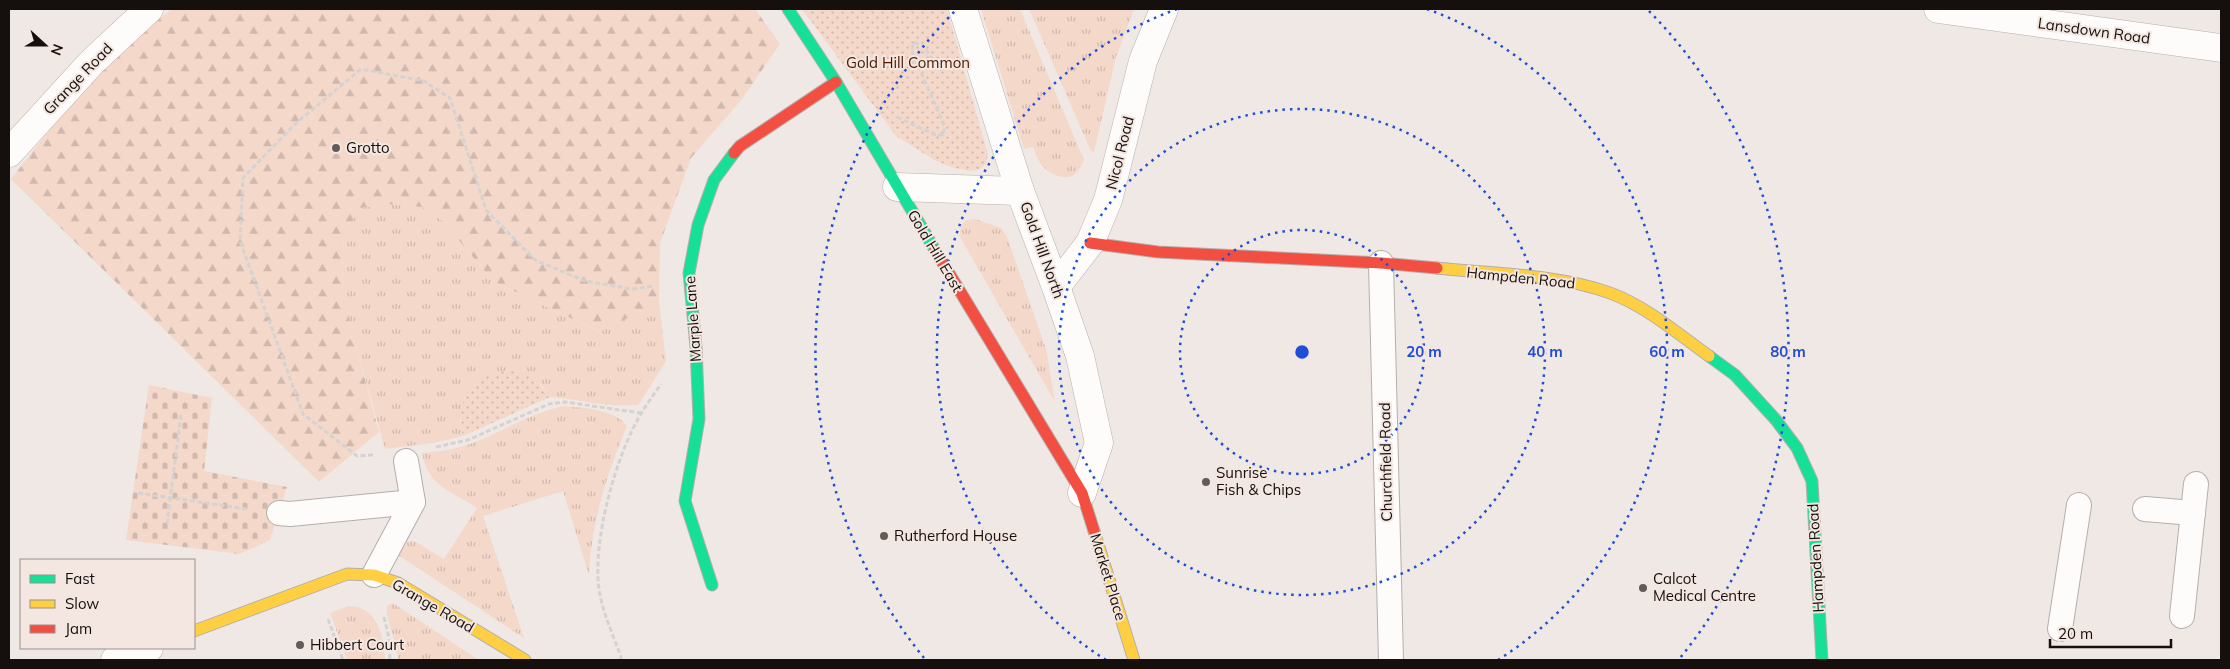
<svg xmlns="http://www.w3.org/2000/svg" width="2230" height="669" font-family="Mulish,sans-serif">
	<defs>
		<pattern id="grass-tufts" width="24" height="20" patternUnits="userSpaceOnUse" patternTransform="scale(1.25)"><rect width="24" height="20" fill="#f4d8ca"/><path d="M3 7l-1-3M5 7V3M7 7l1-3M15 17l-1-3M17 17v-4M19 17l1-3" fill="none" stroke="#d0b8ac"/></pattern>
		<pattern id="forest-firs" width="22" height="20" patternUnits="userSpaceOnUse" patternTransform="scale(1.25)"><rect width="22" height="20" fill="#f4d8ca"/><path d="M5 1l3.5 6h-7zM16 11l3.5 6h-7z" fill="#d0b8ac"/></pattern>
		<pattern id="cemetery-stones" width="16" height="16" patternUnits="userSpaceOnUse" patternTransform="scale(1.25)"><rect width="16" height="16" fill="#f4d8ca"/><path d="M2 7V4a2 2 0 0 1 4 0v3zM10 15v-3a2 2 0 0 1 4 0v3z" fill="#d0b8ac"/></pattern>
		<pattern id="park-dots" width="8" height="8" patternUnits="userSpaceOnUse" patternTransform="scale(1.25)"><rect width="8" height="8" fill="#f4d8ca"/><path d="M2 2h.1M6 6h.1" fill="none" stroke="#d0b8ac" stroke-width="1.8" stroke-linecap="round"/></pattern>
	</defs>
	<rect width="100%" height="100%" fill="#f0e8e4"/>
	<g fill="url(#grass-tufts)">
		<path d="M981,9H1020L1084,160C1081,165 1079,173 1072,176C1062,180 1045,172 1040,163C1037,158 1035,152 1033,147L1024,149Z"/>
		<path d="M1029,9H1134L1116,57L1094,152L1091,151Z"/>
		<path d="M387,204L422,207L443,221L493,281L599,332L659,302L666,361L639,404C611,409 578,399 550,397L541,384L460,420L463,436L433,443L385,449L351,328L342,272L344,235L360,208Z"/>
		<path d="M975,219L1001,228L1007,237L1046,349L1055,402L960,237L961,225L967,220Z"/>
		<path d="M564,406C583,408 615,409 627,426C607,474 591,523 589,575L563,491L483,516L524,638L398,555L407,542L414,541L444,559L477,508C451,490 429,488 422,453C437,452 452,450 467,445C500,434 529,413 564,406Z"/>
		<path d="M393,603L479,660H398C398,645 384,616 387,606Z"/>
		<path d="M349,606C378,607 383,635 385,660H347L330,613Z"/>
	</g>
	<path fill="url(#forest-firs)" d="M172,9H755L780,44L742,99L691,158L660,243L659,302L600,332L493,281L443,221L422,207L387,204L360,208L344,235L342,272L351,328L379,432L319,482L11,179L70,104L128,44Z"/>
	<path fill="url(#cemetery-stones)" d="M149,385L212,398L204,471L287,487L270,540L240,554L126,540Z"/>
	<g fill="url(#park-dots)">
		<path d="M802,9H947L988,155L986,164L979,170L970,171L954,168L936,161L896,136Z"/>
		<path d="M512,370C530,375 539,382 550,397L463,436C455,397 472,373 512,370Z"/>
	</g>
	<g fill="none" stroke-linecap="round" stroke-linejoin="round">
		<defs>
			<g id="lane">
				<path d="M1381,263L1391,660"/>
				<path d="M406,461L413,502"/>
				<path d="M2145,509L2193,513"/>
				<path d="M279,513L290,514L413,502L374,575"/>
				<path d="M2182,616L2196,484"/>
				<path d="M2060,629L2079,505"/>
			</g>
			<g id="street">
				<path d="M963,9L1020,191L1056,287L1080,356L1099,443L1082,493"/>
				<path d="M1938,9L2221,48"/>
				<path d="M9,153L92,62L149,9"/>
				<path d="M897,187L1020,191"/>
				<path d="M1056,287L1090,243L1108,200L1143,61L1164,9"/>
				<path d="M115,660L149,648"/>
			</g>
			<g id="fast">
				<path d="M788,9L836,82L935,250"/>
				<path d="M1709,356L1735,375L1776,420L1797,448L1812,481L1822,660"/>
				<path d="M712,585L685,501L699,419L696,347L689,273L698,225L714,180L734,153"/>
			</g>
			<g id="slow">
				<path d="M1437,268C1492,274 1558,274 1610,293C1646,306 1678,334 1709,356"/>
				<path d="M1094,531L1134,660"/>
				<path d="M194,631L347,574L374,575L398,583L525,660"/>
			</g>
			<g id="jam">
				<path d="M734,153L740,146L836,82"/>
				<path d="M1090,243L1158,252L1381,263L1437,268"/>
				<path d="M935,250L1082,493L1094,531"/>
			</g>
		</defs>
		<use href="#lane" stroke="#b5afac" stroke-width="26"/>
		<use href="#street" stroke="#b5afac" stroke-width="29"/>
		<use href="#fast" stroke="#b5afac" stroke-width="13"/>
		<use href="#slow" stroke="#b5afac" stroke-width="13"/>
		<use href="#jam" stroke="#b5afac" stroke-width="13"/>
		<g stroke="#d5d3d2" stroke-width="3" stroke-dasharray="5 2.5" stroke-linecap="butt">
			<path d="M897,117L936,135H943L945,127L912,52L913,43L922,44L939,69L946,70"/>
			<path d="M436,447L468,440L549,404L565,402L641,413"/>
			<path d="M373,455L357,456L303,414L240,241L243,178L295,124L361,69L424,81L450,98L486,210L535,260L585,281L633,289L654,286"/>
			<path d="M138,493L247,509"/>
			<path d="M167,524L181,415"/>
			<path d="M384,617L389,638L390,660"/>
			<path d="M328,619L343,660"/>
			<path d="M621,660V657C614,637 604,616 600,595C590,546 616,454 642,412C648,402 655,393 661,384"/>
		</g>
		<use href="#lane" stroke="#fdfcfb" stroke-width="24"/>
		<use href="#street" stroke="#fdfcfb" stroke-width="28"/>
		<use href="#fast" stroke="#16e098" stroke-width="11"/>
		<use href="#slow" stroke="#ffcf43" stroke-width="11"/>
		<use href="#jam" stroke="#f24e42" stroke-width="11"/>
	</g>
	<g fill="none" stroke="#1d4ed8" stroke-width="2.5" stroke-dasharray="2.5 5">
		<circle cx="1302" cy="352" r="122"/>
		<circle cx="1302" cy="352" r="243"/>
		<path d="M1106 660A365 365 0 0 1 1177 9M1427 9A365 365 0 0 1 1498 660"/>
		<path d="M924 658A486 486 0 0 1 955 11M1649 11A486 486 0 0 1 1680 658"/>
	</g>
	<g fill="#625c59" stroke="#f4e6e0" stroke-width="2">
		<circle cx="336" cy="148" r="5"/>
		<circle cx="1206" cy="482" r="5"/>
		<circle cx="884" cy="536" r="5"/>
		<circle cx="1643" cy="588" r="5"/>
		<circle cx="300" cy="645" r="5"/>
	</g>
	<g text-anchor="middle" stroke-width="4" stroke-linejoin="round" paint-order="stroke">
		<g font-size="15" fill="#15100e" stroke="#f4e6e0">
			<text transform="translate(2094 31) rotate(8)" y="5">Lansdown Road</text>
			<text transform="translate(78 79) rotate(-46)" y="5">Grange Road</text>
			<text transform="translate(1120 153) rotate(-76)" y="5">Nicol Road</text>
			<text transform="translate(1042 250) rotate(70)" y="5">Gold Hill North</text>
			<text transform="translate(935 251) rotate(59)" y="5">Gold Hill East</text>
			<text transform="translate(1521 278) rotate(6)" y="5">Hampden Road</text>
			<text transform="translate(693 319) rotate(-94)" y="5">Marple Lane</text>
			<text transform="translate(1386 462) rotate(-91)" y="5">Churchfield Road</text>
			<text transform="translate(1816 558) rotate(-93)" y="5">Hampden Road</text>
			<text transform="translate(1108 577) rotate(73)" y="5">Market Place</text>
			<text transform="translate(433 606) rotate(30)" y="5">Grange Road</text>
		</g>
		<g font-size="15" fill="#4a1900" stroke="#f4e6e0">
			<text x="908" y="68">Gold Hill Common</text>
		</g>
		<g font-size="15" fill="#15100e" stroke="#f4e6e0" text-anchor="start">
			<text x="346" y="153">Grotto</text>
			<text x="1216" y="478">Sunrise<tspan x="1216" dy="17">Fish &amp; Chips</tspan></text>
			<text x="894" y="541">Rutherford House</text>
			<text x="1653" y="584">Calcot<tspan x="1653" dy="17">Medical Centre</tspan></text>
			<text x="310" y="650">Hibbert Court</text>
		</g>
	</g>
	<circle cx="1302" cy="352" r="8" fill="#1d4ed8" stroke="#f4e6e0" stroke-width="2.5"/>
	<g font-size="15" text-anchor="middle" font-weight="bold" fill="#1d4ed8" stroke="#f4e6e0" stroke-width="4" stroke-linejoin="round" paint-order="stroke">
		<text x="1424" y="357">20 m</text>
		<text x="1545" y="357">40 m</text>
		<text x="1667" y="357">60 m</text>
		<text x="1788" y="357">80 m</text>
	</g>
	<rect width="2230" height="669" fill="none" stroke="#15100e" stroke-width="20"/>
	<rect x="20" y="559" width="175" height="90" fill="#f4e6e0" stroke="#9b908c"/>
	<rect x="30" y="575" width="25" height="8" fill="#16e098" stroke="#9b908c"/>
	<text x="65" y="584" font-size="15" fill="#15100e">Fast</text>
	<rect x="30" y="600" width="25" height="8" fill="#ffcf43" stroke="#9b908c"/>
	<text x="65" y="609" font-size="15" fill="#15100e">Slow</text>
	<rect x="30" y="625" width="25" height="8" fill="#f24e42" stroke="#9b908c"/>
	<text x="65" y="634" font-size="15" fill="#15100e">Jam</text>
	<g transform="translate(45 45) rotate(111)" stroke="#f4e6e0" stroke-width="4" paint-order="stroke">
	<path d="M0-4L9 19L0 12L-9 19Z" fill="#15100e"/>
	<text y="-8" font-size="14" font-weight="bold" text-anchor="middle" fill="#15100e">N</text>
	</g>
	<path d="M2050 639v8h121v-8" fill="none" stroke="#15100e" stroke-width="2.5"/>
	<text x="2058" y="639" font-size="15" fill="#15100e" stroke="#f4e6e0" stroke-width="4" paint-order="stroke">20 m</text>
</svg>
